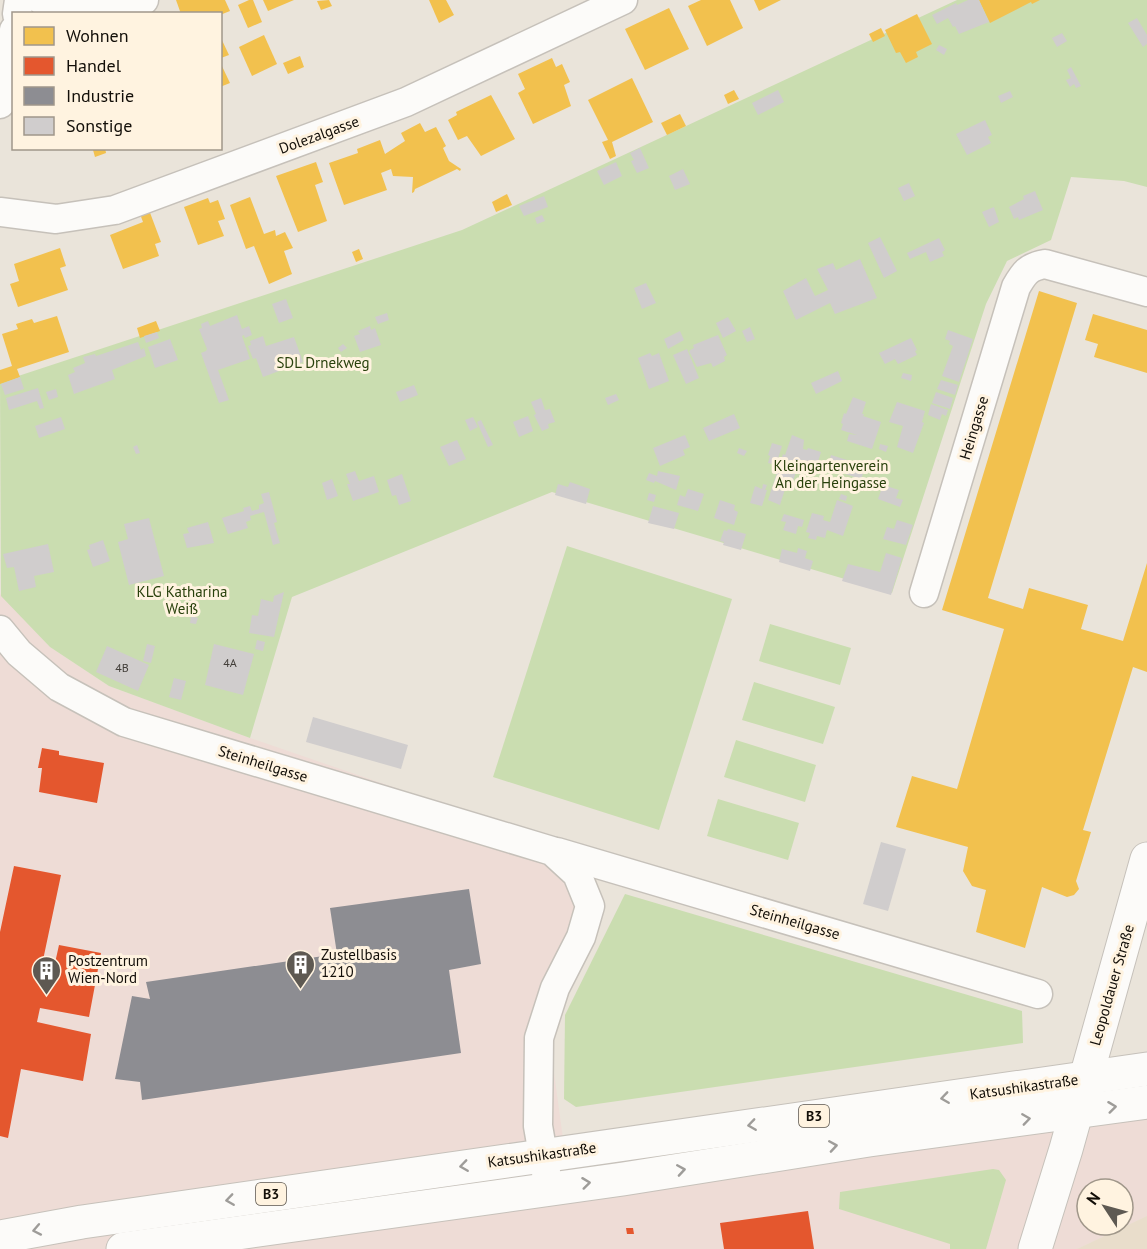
<svg xmlns="http://www.w3.org/2000/svg" width="1147" height="1249" font-family="'PT Sans',sans-serif">
	<rect width="100%" height="100%" fill="#eae4da"/>
	<path fill="#eedcd6" fill-rule="evenodd" d="M0,594L50,647L109,686L250,738L600,858L549,1037L568,1174L1147,1094V1216L1077,1249H0ZM1087,1189H1123V1225H1087Z"/>
	<path fill="#e9ddcb" d="M1147,1216V1249H1077Z"/>
	<g fill="#caddb0">
		<path d="M957,0H1147V187L1124,181L1071,177L1051,240L1007,261L986,304L892,593L552,492L292,597L250,738L109,686L50,647L1,596L0,382L462,230Z"/>
		<path d="M567,546L732,599L659,830L493,777Z"/>
		<path d="M770,624L851,648L840,685L759,661Z"/>
		<path d="M754,682L835,707L823,744L742,720Z"/>
		<path d="M736,740L816,765L805,802L724,777Z"/>
		<path d="M718,799L799,823L788,860L707,836Z"/>
		<path d="M625,894L1022,1011L1023,1043L576,1107L564,1099L565,1015Z"/>
		<path d="M993,1169L999,1170L1006,1180L986,1249H950V1244L839,1209L840,1192Z"/>
	</g>
	<g fill="#f2c14e">
		<path d="M176,0H225L230,11L220,15L181,14Z"/>
		<path d="M249,0H253L262,22L248,28L238,5Z"/>
		<path d="M263,0H294L268,11Z"/>
		<path d="M329,0L332,6L321,10L317,1Z"/>
		<path d="M429,0H446L454,15L439,23Z"/>
		<path d="M701,0H730L743,28L707,46L688,6Z"/>
		<path d="M754,0H781L759,11Z"/>
		<path d="M979,0H1040L1032,4L1031,2L990,23Z"/>
		<path d="M669,8L689,49L645,70L625,29Z"/>
		<path d="M917,14L932,44L916,52L918,57L906,63L900,52L896,53L885,30Z"/>
		<path d="M881,28L885,36L873,42L869,34Z"/>
		<path d="M264,35L277,64L252,76L239,47Z"/>
		<path d="M220,36L229,55L221,58L220,56Z"/>
		<path d="M300,56L304,67L288,74L283,63Z"/>
		<path d="M552,58L556,67L562,64L570,82L564,85L571,106L533,124L518,93L525,89L518,74Z"/>
		<path d="M220,62L230,83L220,87Z"/>
		<path d="M632,78L653,122L612,142L616,156L610,159L602,142L608,140L588,100Z"/>
		<path d="M734,90L739,99L728,104L724,95Z"/>
		<path d="M491,95L515,139L481,156L467,136L458,140L448,120L457,115L456,112Z"/>
		<path d="M680,114L686,126L667,135L661,123Z"/>
		<path d="M420,123L425,132L436,127L446,146L443,148L449,161L461,169L460,171L457,169L415,189L414,192L412,193L413,177L393,176L391,169L381,173L387,190L344,205L329,163L358,153L357,149L380,140L385,154L405,141L401,133Z"/>
		<path d="M98,148H105L106,153L95,157L93,150Z"/>
		<path d="M316,162L323,182L315,185L327,221L298,232L276,176Z"/>
		<path d="M507,194L512,205L496,212L492,202Z"/>
		<path d="M250,197L264,234L275,230L276,236L285,232L293,248L284,251L292,274L269,284L254,246L246,249L230,205Z"/>
		<path d="M208,198L210,203L218,200L225,219L218,221L224,236L198,245L184,207Z"/>
		<path d="M149,210L161,242L155,244L159,256L123,269L110,235L143,222L140,214Z"/>
		<path d="M60,248L66,266L60,268L68,290L18,307L10,284L19,281L14,264Z"/>
		<path d="M359,249L363,259L356,262L352,252Z"/>
		<path d="M1039,291L1077,303L988,598L1023,609L1029,588L1088,605L1081,629L1123,641L1147,563V672L1133,667L1083,830L1091,832L1076,881L1079,889L1074,895L1067,897L1042,887L1025,948L976,932L986,890L972,886L963,871L968,847L896,827L912,776L957,789L1004,629L942,610Z"/>
		<path d="M1093,314L1147,330V373L1094,357L1098,344L1085,340Z"/>
		<path d="M57,316L69,352L17,369L20,377L0,384V370L12,366L2,334L18,329L16,324L32,319L34,323Z"/>
		<path d="M156,321L160,331L140,338L137,328Z"/>
	</g>
	<g fill="#e4572e">
		<path d="M42,748L59,751V755L104,763L97,803L39,792L42,768H38Z"/>
		<path d="M14,866L61,875L39,979L51,981L59,945L101,953L89,1017L40,1008L37,1022L91,1034L83,1081L21,1069L8,1138L0,1136V932Z"/>
		<path d="M808,1211L814,1249H724L720,1223Z"/>
		<path d="M626,1228H633L634,1234H627Z"/>
	</g>
	<path fill="#8d8d92" d="M469,889L481,964L449,970L461,1053L142,1100L140,1082L115,1079L132,996L150,999L146,982L337,954L330,908Z"/>
	<g fill="#d0cdcd">
		<path d="M968,0H979L989,22L959,34L955,26L953,27L948,18L937,24L932,15L956,3L957,5Z"/>
		<path d="M1137,18L1147,35V44L1143,47L1128,23Z"/>
		<path d="M1062,33L1067,41L1057,47L1052,38Z"/>
		<path d="M939,45L947,49L944,55L936,50Z"/>
		<path d="M1071,67L1081,86L1076,88L1074,84L1070,87L1066,80L1071,78L1067,70Z"/>
		<path d="M778,90L784,102L758,115L752,103Z"/>
		<path d="M1010,91L1013,97L1001,103L998,96Z"/>
		<path d="M985,120L992,135L988,137L991,143L967,155L956,134Z"/>
		<path d="M640,148L649,168L637,173L631,161L634,160L630,153Z"/>
		<path d="M616,162L622,176L604,185L597,171Z"/>
		<path d="M683,169L690,184L675,190L669,176Z"/>
		<path d="M909,183L915,196L904,201L898,188Z"/>
		<path d="M1035,191L1043,210L1019,220L1018,217L1014,219L1009,207L1024,199L1023,196Z"/>
		<path d="M544,196L548,207L524,216L519,206Z"/>
		<path d="M994,207L999,222L989,227L982,212Z"/>
		<path d="M542,215L545,221L537,224L535,218Z"/>
		<path d="M880,237L897,271L884,278L868,243Z"/>
		<path d="M939,238L945,250L942,252L944,256L930,262L926,252L910,259L907,253Z"/>
		<path d="M860,259L877,298L835,314L830,303L796,320L783,291L806,278L815,296L828,290L817,269L833,263L836,270Z"/>
		<path d="M646,283L656,303L642,309L634,288Z"/>
		<path d="M286,299L293,318L279,323L272,304Z"/>
		<path d="M387,313L389,320L378,324L375,317Z"/>
		<path d="M237,315L242,329L249,326L252,335L245,338L244,335L242,336L250,359L218,370L229,400L219,403L201,353L206,351L207,349L199,329L202,328L201,324L208,321L210,326Z"/>
		<path d="M728,317L736,331L723,338L716,323Z"/>
		<path d="M370,326L371,330L375,328L381,345L360,352L354,336L360,334L358,331Z"/>
		<path d="M750,327L755,339L747,342L742,331Z"/>
		<path d="M948,330L973,339L959,382L942,376L953,346L949,344L950,341L945,339Z"/>
		<path d="M680,331L684,340L668,349L664,339Z"/>
		<path d="M157,332L159,338L146,343L144,336Z"/>
		<path d="M718,335L727,355L724,357L725,361L713,367L711,363L697,367L689,351L694,348L693,345Z"/>
		<path d="M263,336L266,346L294,337L303,362L263,377L256,358L253,359L248,346L251,345L250,341Z"/>
		<path d="M911,338L917,350L915,351L917,355L898,364L895,359L885,364L879,353Z"/>
		<path d="M170,339L178,360L155,368L148,347Z"/>
		<path d="M138,342L141,350L144,348L146,356L112,370L115,379L74,394L68,375L75,372L73,368L85,363L83,357L95,354L96,356Z"/>
		<path d="M343,344L347,348L341,352L338,348Z"/>
		<path d="M687,349L699,378L686,384L673,355Z"/>
		<path d="M650,353L652,356L659,353L669,381L649,389L638,358Z"/>
		<path d="M838,371L842,381L816,394L811,383Z"/>
		<path d="M903,373L912,375L911,381L901,378Z"/>
		<path d="M20,377L24,389L5,395L1,384Z"/>
		<path d="M941,380L958,385L955,395L937,389Z"/>
		<path d="M414,385L418,395L400,402L396,392Z"/>
		<path d="M38,388L44,408L40,409L37,401L9,410L6,398Z"/>
		<path d="M56,389L58,397L49,400L46,392Z"/>
		<path d="M936,392L953,398L950,409L932,403Z"/>
		<path d="M616,394L619,400L608,405L605,398Z"/>
		<path d="M853,397L866,402L862,414H864L863,416L881,422L872,449L847,441L849,434L857,435L841,430L843,424L841,423L844,413L846,414Z"/>
		<path d="M541,398L545,410L550,409L555,422L548,424L549,428L542,431L534,415L536,414L531,402Z"/>
		<path d="M897,402L925,411L922,422L924,423L913,453L897,447L903,426L889,422Z"/>
		<path d="M931,404L948,410L946,416L942,414L940,420L928,415Z"/>
		<path d="M734,414L740,428L709,441L703,428Z"/>
		<path d="M528,416L533,431L519,437L513,422Z"/>
		<path d="M61,417L65,429L39,438L35,426Z"/>
		<path d="M473,417L478,427L470,431L465,420Z"/>
		<path d="M481,420L493,445L488,447L477,422Z"/>
		<path d="M685,435L690,447L683,450L685,455L660,466L653,448Z"/>
		<path d="M792,435L804,440L803,449L807,450L808,448L821,452L817,465L800,460L790,490L785,489L780,505L768,500L783,454L785,455Z"/>
		<path d="M457,440L466,459L449,466L440,447Z"/>
		<path d="M772,443L782,446L776,465L768,463L770,456L768,455Z"/>
		<path d="M880,444L888,446L886,452L879,449Z"/>
		<path d="M137,445L140,453L136,454L133,447Z"/>
		<path d="M739,448L747,451L744,456L737,453Z"/>
		<path d="M831,455L866,466L861,479L827,468Z"/>
		<path d="M355,471L359,481L374,476L379,492L353,501L347,484H350L346,474Z"/>
		<path d="M658,471L680,476L676,490L655,481L654,483L646,480L649,473L657,476Z"/>
		<path d="M402,474L411,501L399,505L396,495L392,496L387,480Z"/>
		<path d="M332,479L338,496L327,500L322,483Z"/>
		<path d="M570,482L590,489L586,504L555,495L558,484L568,487Z"/>
		<path d="M763,484L767,485L765,490H767L762,506L750,503L755,486L762,489Z"/>
		<path d="M883,485L899,490L896,498L903,500L900,507L878,499Z"/>
		<path d="M688,489L704,494L698,511L677,505L680,495L685,497Z"/>
		<path d="M269,492L277,522L274,523L280,543L273,545L264,512L250,516L251,520L246,522L248,528L228,534L222,518L244,511L243,508L250,506L252,511L259,509V505L264,503L261,494Z"/>
		<path d="M649,493L656,495L654,502L647,500Z"/>
		<path d="M841,494L847,496L846,501L839,499Z"/>
		<path d="M720,500L735,505L734,510L738,512L734,525L714,518Z"/>
		<path d="M837,500L853,506L843,536L827,530L825,538L817,536L816,540L808,538L810,533L806,532L812,513L824,516L823,520L830,522Z"/>
		<path d="M653,506L679,513L674,529L648,523Z"/>
		<path d="M784,514L804,520L802,527L798,526L796,534L783,530L786,522L781,521Z"/>
		<path d="M149,518L164,576L129,585L118,542L128,539L124,524Z"/>
		<path d="M897,520L913,525L906,545L883,539L887,527L894,529Z"/>
		<path d="M208,522L214,543L187,548L183,534L189,533L187,528Z"/>
		<path d="M728,529L746,534L741,550L723,545L724,542L720,541L724,530L727,531Z"/>
		<path d="M103,540L110,561L93,567L87,550L90,549L89,545Z"/>
		<path d="M48,544L54,572L34,576L36,587L19,591L14,567L7,568L3,554Z"/>
		<path d="M798,548L807,551L805,558L813,561L810,571L779,562L782,549L797,553Z"/>
		<path d="M886,553L902,558L891,595L842,581L848,564L880,572Z"/>
		<path d="M284,592L274,637L249,633L252,615L258,616L261,599L273,602L274,596Z"/>
		<path d="M191,616L198,618L196,624L190,623Z"/>
		<path d="M257,640L265,642L263,651L255,649Z"/>
		<path d="M147,644L155,646L151,663L143,661Z"/>
		<path d="M214,644L254,654L243,695L205,685Z"/>
		<path d="M107,646L149,665L138,691L96,672Z"/>
		<path d="M174,678L186,681L181,700L169,697Z"/>
		<path d="M313,717L408,745L401,769L306,742Z"/>
		<path d="M881,842L906,849L888,911L863,904Z"/>
	</g>
	<g fill="none" stroke-linecap="round" stroke-linejoin="round">
		<defs>
			<g id="minor">
				<path d="M41,0L100,10L144,0"/>
				<path d="M17,14L19,0"/>
				<path d="M0,104L14,30"/>
				<path d="M0,212L56,219L115,210L406,102L623,0"/>
				<path d="M924,593L1016,287C1024,273 1028,267 1045,264L1147,292"/>
				<path d="M0,630L19,653L59,687L124,722L552,851L577,874L590,906L581,937L555,988L539,1038L538,1126L547,1178"/>
				<path d="M557,852L1038,994"/>
			</g>
			<path id="secondary" d="M1035,1249L1066,1149L1147,859"/>
			<g id="primary">
				<path d="M0,1237L82,1222L1147,1069"/>
				<path d="M123,1249L623,1179L869,1140L1147,1102"/>
			</g>
		</defs>
		<use href="#minor" stroke="#c6c1ba" stroke-width="31"/>
		<use href="#secondary" stroke="#c6c1ba" stroke-width="35"/>
		<use href="#primary" stroke="#c6c1ba" stroke-width="35"/>
		<use href="#minor" stroke="#fcfbf9" stroke-width="28"/>
		<use href="#secondary" stroke="#fcfbf9" stroke-width="33"/>
		<use href="#primary" stroke="#fcfbf9" stroke-width="33"/>
	</g>
	<defs><path id="oneway-chevron" d="M-2-3.5L2.5 0L-2 3.5" fill="none" stroke-width="1.6" stroke-linecap="round" stroke-linejoin="round" transform="scale(1.5)"/></defs>
	<g stroke="#9e9c99">
		<use href="#oneway-chevron" transform="translate(945 1098) rotate(172)"/>
		<use href="#oneway-chevron" transform="translate(1112 1107) rotate(-7)"/>
		<use href="#oneway-chevron" transform="translate(1026 1119) rotate(-8)"/>
		<use href="#oneway-chevron" transform="translate(752 1125) rotate(172)"/>
		<use href="#oneway-chevron" transform="translate(833 1146) rotate(-9)"/>
		<use href="#oneway-chevron" transform="translate(464 1166) rotate(172)"/>
		<use href="#oneway-chevron" transform="translate(681 1170) rotate(-9)"/>
		<use href="#oneway-chevron" transform="translate(586 1183) rotate(-7)"/>
		<use href="#oneway-chevron" transform="translate(230 1200) rotate(172)"/>
		<use href="#oneway-chevron" transform="translate(37 1230) rotate(169)"/>
	</g>
	<defs>
		<symbol id="building-pin" viewBox="-11 -11 22 30"><path d="M0 17L-7.5 6A9.5 9.5 0 1 1 7.5 6Z" fill="#5e5952" stroke="#fff3e0"/><path d="M-4-6H4V6H1V3H-1V6H-4ZM-2.5-4.3h1.7v1.8h-1.7ZM.8-4.3h1.7v1.8H.8ZM-2.5-1h1.7V.8h-1.7ZM.8-1h1.7V.8H.8Z" fill="#fff"/></symbol>
	</defs>
	<g fill-rule="evenodd">
		<use href="#building-pin" x="284" y="948" width="33" height="45"/>
		<use href="#building-pin" x="30" y="954" width="33" height="45"/>
	</g>
	<g text-anchor="middle" stroke-width="6" stroke-linejoin="round" paint-order="stroke">
		<g font-size="12" fill="#423e39">
			<text x="230" y="667">4A</text>
			<text x="122" y="672">4B</text>
		</g>
		<g fill="#fff3e0" stroke="#595349" stroke-width="1.5">
			<rect x="799" y="1105" width="30" height="22" rx="4.5"/>
			<rect x="256" y="1183" width="30" height="22" rx="4.5"/>
		</g>
		<g font-size="14" font-weight="bold" fill="#120e08">
			<text x="814" y="1121">B3</text>
			<text x="271" y="1199">B3</text>
		</g>
		<g font-size="15" fill="#120e08" stroke="#fff3e0">
			<text transform="translate(319 135) rotate(-20)" y="5">Dolezalgasse</text>
			<text transform="translate(974 428) rotate(-73)" y="5">Heingasse</text>
			<text transform="translate(263 764) rotate(17)" y="5">Steinheilgasse</text>
			<text transform="translate(795 922) rotate(16)" y="5">Steinheilgasse</text>
			<text transform="translate(1112 985) rotate(-74)" y="5">Leopoldauer Straße</text>
			<text transform="translate(1024 1087) rotate(-8)" y="5">Katsushikastraße</text>
			<text transform="translate(542 1155) rotate(-8)" y="5">Katsushikastraße</text>
		</g>
		<g font-size="15" fill="#29410c" stroke="#fff3e0">
			<text x="323" y="368">SDL Drnekweg</text>
			<text x="831" y="471">Kleingartenverein<tspan x="831" dy="17">An der Heingasse</tspan></text>
			<text x="182" y="597">KLG Katharina<tspan x="182" dy="17">Weiß</tspan></text>
		</g>
		<g font-size="15" fill="#120e08" stroke="#fff3e0" text-anchor="start">
			<text x="321" y="960">Zustellbasis<tspan x="321" dy="17">1210</tspan></text>
			<text x="68" y="966">Postzentrum<tspan x="68" dy="17">Wien-Nord</tspan></text>
		</g>
	</g>
	<rect x="12" y="12" width="210" height="138" fill="#fff3e0" stroke="#a0978a" stroke-width="1.5"/>
	<rect x="24" y="27" width="30" height="18" fill="#f2c14e" stroke="#a0978a" stroke-width="1.5"/>
	<text x="66" y="42" font-size="18" fill="#120e08">Wohnen</text>
	<rect x="24" y="57" width="30" height="18" fill="#e4572e" stroke="#a0978a" stroke-width="1.5"/>
	<text x="66" y="72" font-size="18" fill="#120e08">Handel</text>
	<rect x="24" y="87" width="30" height="18" fill="#8d8d92" stroke="#a0978a" stroke-width="1.5"/>
	<text x="66" y="102" font-size="18" fill="#120e08">Industrie</text>
	<rect x="24" y="117" width="30" height="18" fill="#d0cdcd" stroke="#a0978a" stroke-width="1.5"/>
	<text x="66" y="132" font-size="18" fill="#120e08">Sonstige</text>
	<g transform="translate(1105 1207) rotate(306)"><circle r="28" fill="#fff3e0" stroke="#a0978a" stroke-width="1.5"/>
	<path d="M0-4.5L10 22L0 15L-10 22Z" fill="#5e5952"/>
	<text y="-9" font-size="16" font-weight="bold" text-anchor="middle" fill="#120e08">N</text>
	</g>
</svg>
